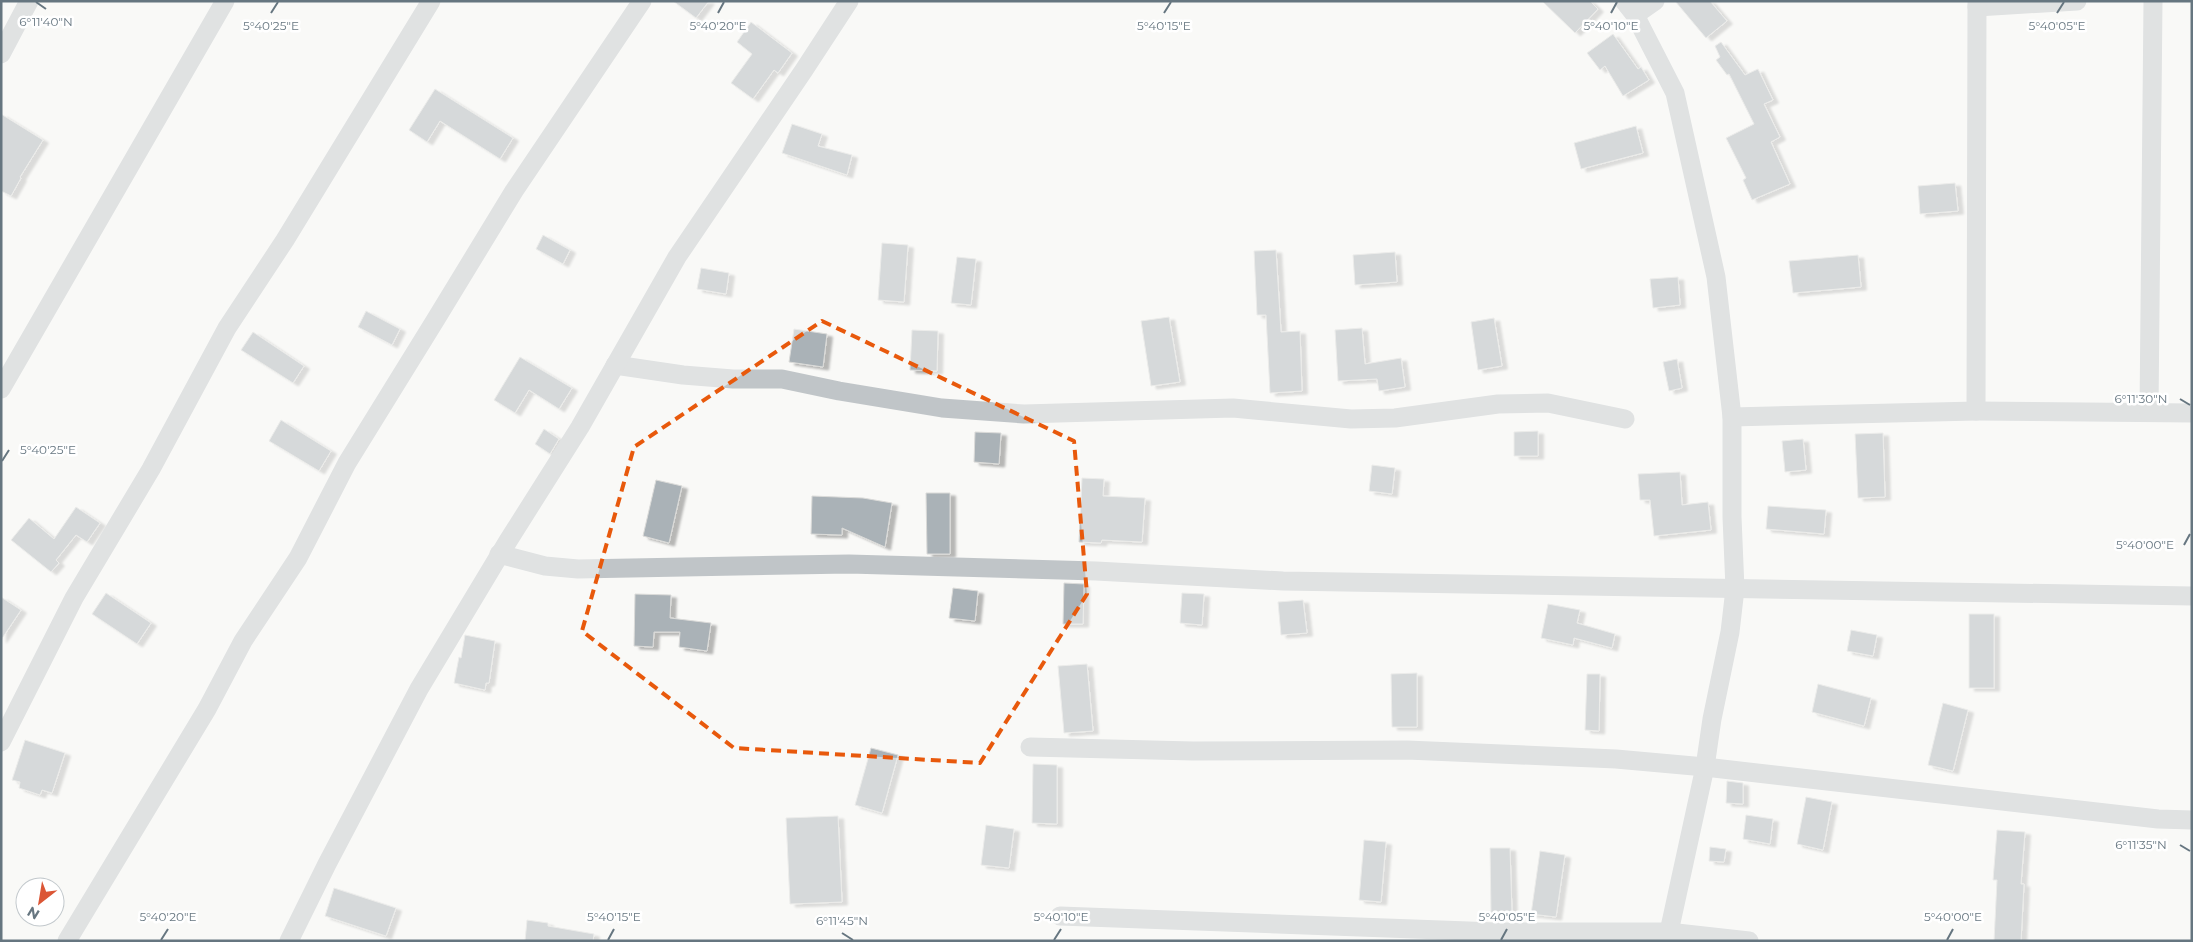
<svg xmlns="http://www.w3.org/2000/svg" width="2193" height="942" font-family="Montserrat,sans-serif">
	<defs>
		<filter id="shadow"><feDropShadow dx="5.5" dy="3" stdDeviation="1" flood-color="#0004"/></filter>
	</defs>
	<rect width="100%" height="100%" fill="#f9f9f7"/>
	<g fill="#aab2b7" stroke="#dbdbd9" filter="url(#shadow)">
		<path d="M673,1H709L696,18Z"/>
		<path d="M1542,1H1590L1598,9L1575,33Z"/>
		<path d="M1675,1H1710L1727,21L1706,38Z"/>
		<path d="M751,22L792,53L778,73L774,70L753,99L731,83L752,54L737,42Z"/>
		<path d="M1613,34L1638,69L1641,67L1649,80L1623,96L1605,66L1600,70L1587,53Z"/>
		<path d="M1721,42L1745,75L1758,69L1773,100L1764,104L1780,137L1771,142L1790,184L1752,200L1743,180L1746,178L1726,138L1754,124L1729,74L1727,75L1716,60L1720,57L1715,46Z"/>
		<path d="M435,89L513,138L500,159L440,121L427,142L409,130Z"/>
		<path d="M1,114L43,140L20,177L21,178L11,196L1,191Z"/>
		<path d="M792,124L822,134L818,146L852,155L847,175L782,153Z"/>
		<path d="M1636,126L1643,153L1581,169L1574,143Z"/>
		<path d="M1955,183L1958,211L1920,214L1918,186Z"/>
		<path d="M543,235L570,250L563,264L536,249Z"/>
		<path d="M882,243L908,245L904,302L878,300Z"/>
		<path d="M1276,250L1281,332L1300,331L1302,391L1270,393L1266,315H1257L1254,251Z"/>
		<path d="M1395,252L1397,282L1355,285L1353,255Z"/>
		<path d="M1858,255L1861,287L1793,293L1789,261Z"/>
		<path d="M957,257L976,259L971,305L951,303Z"/>
		<path d="M701,268L729,273L726,294L697,289Z"/>
		<path d="M1678,277L1680,305L1653,308L1650,279Z"/>
		<path d="M366,311L400,329L392,345L358,327Z"/>
		<path d="M1169,317L1180,382L1151,386L1141,321Z"/>
		<path d="M1494,318L1502,366L1478,370L1471,322Z"/>
		<path d="M1362,328L1365,364L1401,358L1405,387L1379,391L1377,379L1338,381L1335,330Z"/>
		<path d="M794,329L827,334L823,367L789,362Z"/>
		<path d="M912,330L938,331L937,371L910,370Z"/>
		<path d="M253,332L304,366L293,383L241,350Z"/>
		<path d="M520,357L572,388L559,409L529,390L515,413L494,400Z"/>
		<path d="M1677,359L1682,388L1669,391L1663,362Z"/>
		<path d="M281,420L331,451L319,471L269,441Z"/>
		<path d="M544,429L559,439L550,454L535,444Z"/>
		<path d="M1538,431V456H1514V432Z"/>
		<path d="M975,432L1001,433L999,464L974,462Z"/>
		<path d="M1883,433L1885,497L1858,498L1855,434Z"/>
		<path d="M1803,439L1806,470L1785,472L1782,441Z"/>
		<path d="M1372,465L1395,468L1392,494L1369,491Z"/>
		<path d="M1680,472L1682,505L1708,502L1711,530L1654,536L1650,500H1640L1638,474Z"/>
		<path d="M1082,478L1104,479L1103,496L1145,498L1142,542L1102,540L1101,543L1079,542Z"/>
		<path d="M656,480L682,486L669,543L643,536Z"/>
		<path d="M926,493H950V554H927Z"/>
		<path d="M812,496L863,498L892,503L885,547L842,528V535L811,534Z"/>
		<path d="M1768,506L1826,510L1824,534L1766,529Z"/>
		<path d="M76,507L100,523L87,542L76,535L56,560L59,563L51,572L11,540L29,518L54,539Z"/>
		<path d="M1064,583L1084,584L1083,624H1063Z"/>
		<path d="M953,588L978,591L975,621L949,618Z"/>
		<path d="M106,593L151,623L137,644L92,614Z"/>
		<path d="M1182,593L1204,594L1202,625L1180,623Z"/>
		<path d="M635,594L671,595L670,618L711,623L707,651L679,647L680,632H654L653,647L634,646Z"/>
		<path d="M1,597L21,610L1,640Z"/>
		<path d="M1303,600L1307,633L1281,635L1278,602Z"/>
		<path d="M1548,604L1580,610L1577,623L1615,634L1612,648L1574,638L1573,645L1541,638Z"/>
		<rect x="1969" y="614" width="25" height="74"/>
		<path d="M1851,630L1877,635L1873,656L1847,651Z"/>
		<path d="M465,635L495,641L489,683H486L485,690L454,683L459,657L461,658Z"/>
		<path d="M1087,664L1093,731L1064,733L1058,666Z"/>
		<path d="M1417,673V727H1392L1391,674Z"/>
		<path d="M1587,674H1600L1599,731L1585,730Z"/>
		<path d="M1818,684L1871,698L1864,726L1812,712Z"/>
		<path d="M1943,703L1968,710L1953,771L1928,765Z"/>
		<path d="M25,740L65,753L52,793L42,790L40,795L19,788L20,782L12,780Z"/>
		<path d="M871,748L898,755L882,813L855,805Z"/>
		<path d="M1033,764L1057,765V824L1032,823Z"/>
		<path d="M1727,781L1743,783V804L1726,803Z"/>
		<path d="M1806,797L1832,802L1823,850L1797,844Z"/>
		<path d="M1746,815L1773,819L1770,844L1743,839Z"/>
		<path d="M838,816L842,902L790,904L786,818Z"/>
		<path d="M986,825L1014,829L1009,868L981,865Z"/>
		<path d="M1997,830L2025,832L2021,884H2024L2021,941H1994L1997,880H1993Z"/>
		<path d="M1364,840L1386,842L1381,902L1359,900Z"/>
		<path d="M1710,847L1726,849L1724,862L1709,861Z"/>
		<path d="M1490,848H1510L1512,914H1491Z"/>
		<path d="M1540,851L1565,855L1556,917L1531,914Z"/>
		<path d="M334,888L396,908L386,936L325,916Z"/>
		<path d="M527,920L548,923V926L594,934L593,941H525Z"/>
	</g>
	<g fill="none" stroke-linecap="round" stroke-linejoin="round">
		<g stroke="#c0c5c8" stroke-width="19">
			<path d="M1624,1L1635,15L1675,93L1716,277L1732,417V517L1735,589L1730,632L1712,719L1705,767L1667,941"/>
			<path d="M1977,7L2077,1"/>
			<path d="M1635,15L1655,1"/>
			<path d="M1,54L29,1"/>
			<path d="M615,365L683,375L733,379H782L839,391L942,408L1024,414L1233,408L1351,419L1395,418L1498,404L1548,403L1625,419"/>
			<path d="M1,389L225,1"/>
			<path d="M1976,411L2192,413"/>
			<path d="M2149,412L2153,1"/>
			<path d="M1732,417L1976,411L1977,1"/>
			<path d="M499,554L545,566L578,569L849,564L1096,571L1283,581L2192,596"/>
			<path d="M1,742L74,598L151,469L227,328L285,240L431,1"/>
			<path d="M1030,747L1193,751L1407,750L1616,759L1705,767L2158,819L2192,820"/>
			<path d="M1060,916L1496,932H1668L1749,941"/>
			<path d="M67,941L207,709L243,641L298,558L347,463L436,319L514,191L642,1"/>
			<path d="M289,941L327,864L419,689L508,541L580,427L677,257L804,70L849,1"/>
		</g>
	</g>
	<path d="M0 0H2193V942H0ZM822,321L1074,441L1087,594L980,763L734,748L582,631L634,447Z" fill="#f9f9f7" fill-opacity=".55" fill-rule="evenodd"/>
	<path fill="none" stroke="#e8590c" stroke-width="4" stroke-dasharray="10 6" stroke-linejoin="round" d="M822,321L1074,441L1087,594L980,763L734,748L582,631L634,447Z"/>
	<path fill="none" stroke="#667680" stroke-width="2" d="M36,2L46,9M271,13L278,2M718,13L724,2M1164,13L1171,2M1611,13L1617,2M2057,13L2064,2M2180,399L2190,405M2,461L9,450M2184,545L2190,534M2180,845L2190,851M842,933L853,940M161,940L168,929M608,940L614,929M1054,940L1061,929M1501,940L1507,929M1947,940L1953,929"/>
	<g font-size="12" text-anchor="middle" fill="#667680" stroke="#fff" stroke-width="5" stroke-linejoin="round" paint-order="stroke">
		<text x="46" y="26">6°11'40"N</text>
		<text x="718" y="30">5°40'20"E</text>
		<text x="1164" y="30">5°40'15"E</text>
		<text x="1611" y="30">5°40'10"E</text>
		<text x="2057" y="30">5°40'05"E</text>
		<text x="271" y="30">5°40'25"E</text>
		<text x="2141" y="403">6°11'30"N</text>
		<text x="48" y="454">5°40'25"E</text>
		<text x="2145" y="549">5°40'00"E</text>
		<text x="2141" y="849">6°11'35"N</text>
		<text x="168" y="921">5°40'20"E</text>
		<text x="614" y="921">5°40'15"E</text>
		<text x="1061" y="921">5°40'10"E</text>
		<text x="1507" y="921">5°40'05"E</text>
		<text x="1953" y="921">5°40'00"E</text>
		<text x="842" y="925">6°11'45"N</text>
	</g>
	<rect width="2193" height="942" fill="none" stroke="#667680" stroke-width="5"/>
	<g transform="translate(40 902) rotate(211)"><circle r="24" fill="#ffffff" stroke="#c2c8cc"/>
	<path d="M0-4L9 19L0 12L-9 19Z" fill="#db5635"/>
	<text y="-8" font-size="14" font-weight="bold" text-anchor="middle" fill="#667680">N</text>
	</g>
</svg>
